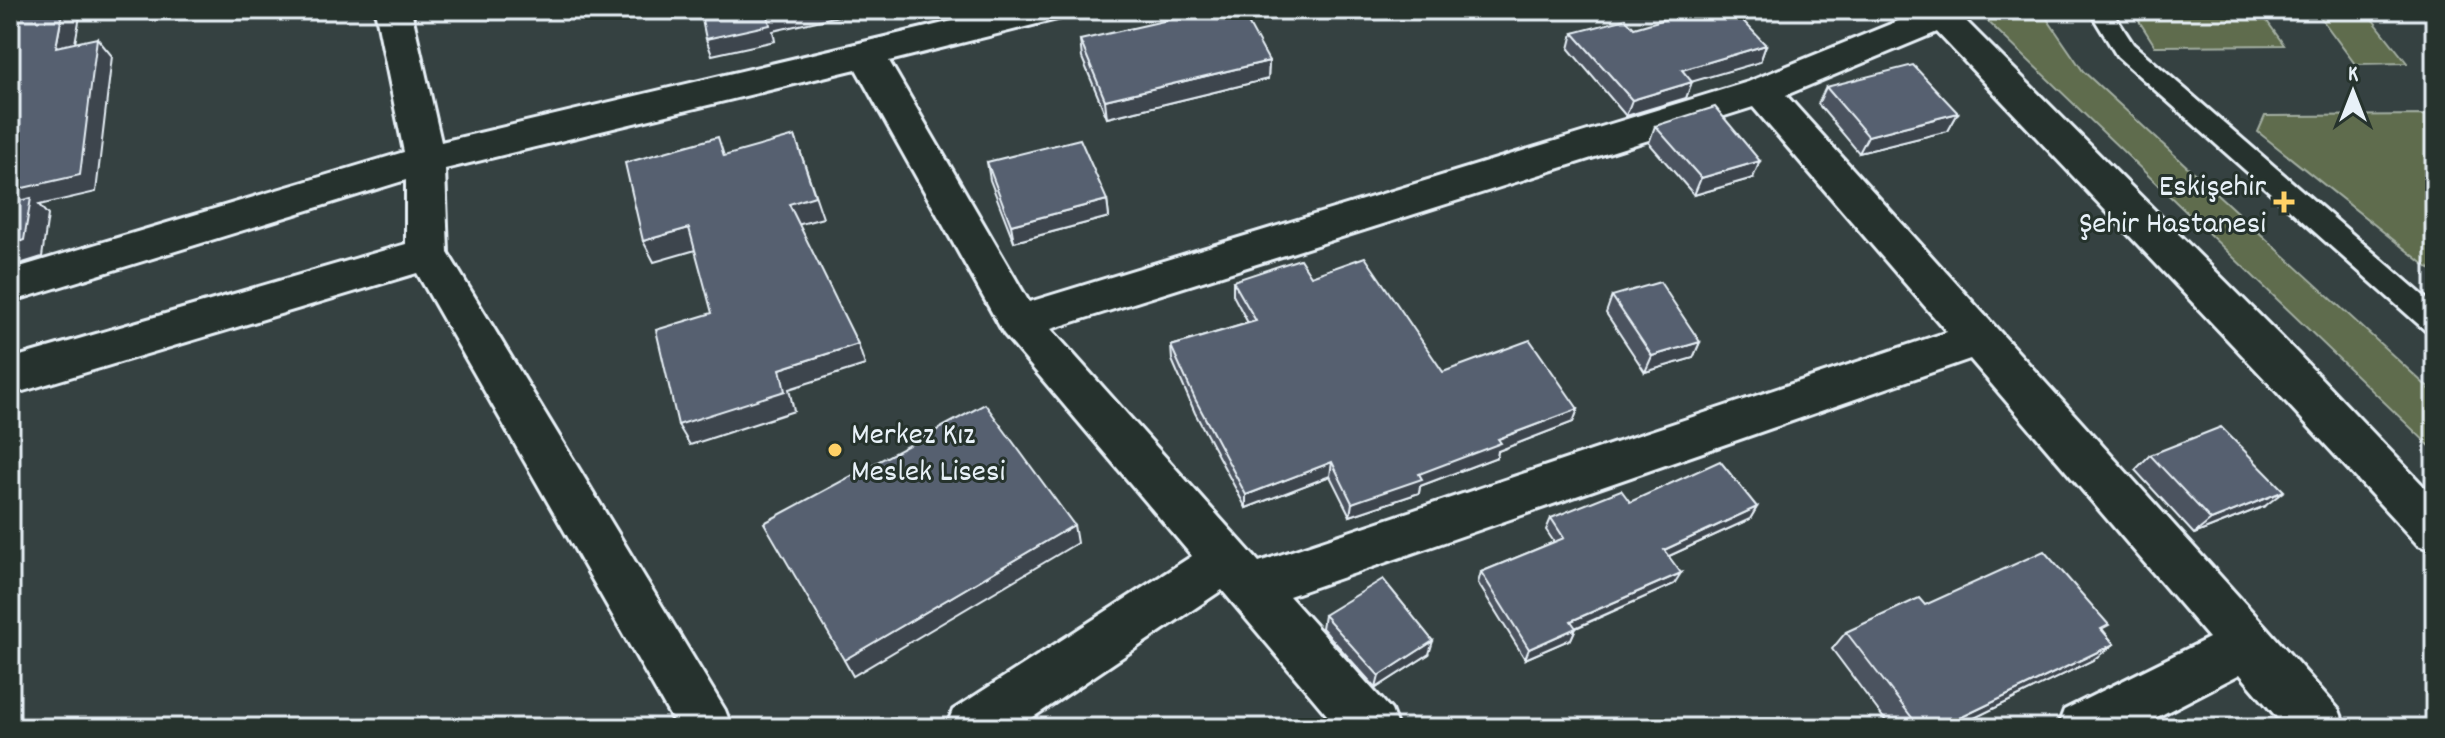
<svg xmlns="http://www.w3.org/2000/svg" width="2445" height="738" font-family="Dekko,sans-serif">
	<rect width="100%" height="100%" fill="#354141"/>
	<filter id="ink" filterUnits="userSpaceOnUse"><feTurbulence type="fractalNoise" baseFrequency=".0125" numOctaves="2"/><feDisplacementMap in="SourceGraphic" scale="16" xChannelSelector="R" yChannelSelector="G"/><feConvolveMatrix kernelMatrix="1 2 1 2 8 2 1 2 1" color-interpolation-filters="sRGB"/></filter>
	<g filter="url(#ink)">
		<g fill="#5e6c4d" stroke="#a3aea2" stroke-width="2">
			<path d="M1976,10H2041L2083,71L2435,394V451Z"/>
			<path d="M2132,10H2259L2284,45L2155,46Z"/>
			<path d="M2315,10H2365L2407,63L2355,64Z"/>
			<path d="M2435,115V273L2258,132L2265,116Z"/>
		</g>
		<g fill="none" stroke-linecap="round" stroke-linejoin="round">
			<defs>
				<path id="service" d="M2089,10H2111L2133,44L2435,306V333L2425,330L2117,56Z"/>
				<path id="minor" d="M375,10H411L441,142L999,10H1066L1061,18L889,61L1029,302L1748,82L1925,10H1954L1959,17L1954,25L1786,95L2266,627L2339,710L2346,728H2286L2240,674L2136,728H2057L2064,710L2209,638L1970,359L1289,596L1391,710L1398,728H1338L1222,590L1017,728H946L953,710L1192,556L1004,334L856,69L445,169L448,253L725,710L732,728H677L417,273L10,395V359L406,244V180L10,302V270L404,152ZM1753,107L1947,332L1259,562L1051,329Z"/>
				<path id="tertiary" d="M1916,10H1955L2297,353L2435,498V551L2418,545L2265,379Z"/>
			</defs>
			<use href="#service" stroke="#e8f1f8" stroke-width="6"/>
			<use href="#minor" stroke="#e8f1f8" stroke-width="6"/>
			<use href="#tertiary" stroke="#e8f1f8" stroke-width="6"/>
			<use href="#service" fill="#26332d" fill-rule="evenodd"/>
			<use href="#minor" fill="#26332d" fill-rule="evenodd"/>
			<use href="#tertiary" fill="#26332d" fill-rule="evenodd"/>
		</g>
		<g fill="#4b535f" stroke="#e8f1f8" stroke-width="2">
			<path d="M1634,28L1766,45L1760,62L1692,81L1686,98L1626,116L1569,49L1573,33Z"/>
			<path d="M1080,40L1269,61L1268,79L1107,118L1082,58Z"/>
			<path d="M1826,87L1958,113L1948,131L1859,153L1818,104Z"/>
			<path d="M1655,126L1753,178L1694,195L1649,143Z"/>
			<path d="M987,162L1107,200L1109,217L1014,242L990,180Z"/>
			<path d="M1311,276L1443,372L1578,409L1573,422L1498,451L1497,457L1420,486L1419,493L1350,516L1330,476L1246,508L1195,413L1172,360L1171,346L1248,323L1233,295V281Z"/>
			<path d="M1612,296L1700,342L1693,358L1645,372L1606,313Z"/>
			<path d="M2150,455L2265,506L2194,534L2135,470Z"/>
			<path d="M1630,502L1757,507L1750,519L1669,556L1674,584L1576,628L1571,639L1525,659L1478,583L1481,572L1554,542L1546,530L1551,518Z"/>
			<path d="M1925,605L2103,630L2114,644L2093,660L1954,728H1891L1832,649L1846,632Z"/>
			<path d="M1324,615L1429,654L1376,688L1322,628Z"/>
		</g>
		<g fill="#3d444e" stroke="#e8f1f8" stroke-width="2">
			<path d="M63,10H75L80,16L71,65L56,47Z"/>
			<path d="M788,10H865L773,31L775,41L712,55L706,39L768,15Z"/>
			<path d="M97,38L112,56L96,192L39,205L48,215L42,257L10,267V191Z"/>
			<path d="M1766,45L1760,62L1677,86L1682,70Z"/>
			<path d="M1269,61L1268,79L1107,118L1105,100Z"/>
			<path d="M1692,82L1686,98L1626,116L1632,100Z"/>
			<path d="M18,95L34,113L10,118V97Z"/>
			<path d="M1958,113L1948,131L1859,153L1868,136Z"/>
			<path d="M795,136L823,218L797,225L789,204Z"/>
			<path d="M1760,161L1753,178L1694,195L1701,178Z"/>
			<path d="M1107,200L1109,217L1014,242L1011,225Z"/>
			<path d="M689,228L699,249L654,262L643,241Z"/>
			<path d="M1700,342L1693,358L1645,372L1652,356Z"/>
			<path d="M858,344L865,365L789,389L794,411L690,445L678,425L780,369Z"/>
			<path d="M1578,409L1573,422L1498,451L1497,457L1420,486L1419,493L1350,516L1352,503L1498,439Z"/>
			<path d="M1332,462L1330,476L1246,508V495Z"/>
			<path d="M2284,491L2265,506L2194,534L2211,520Z"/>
			<path d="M1757,507L1750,519L1658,561L1664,550Z"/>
			<path d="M1074,525L1077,543L853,676L844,660Z"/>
			<path d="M1681,573L1674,584L1566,632L1571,621Z"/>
			<path d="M1576,628L1571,639L1525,659L1529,649Z"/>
			<path d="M1433,641L1429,654L1376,688L1379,676Z"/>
			<path d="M2114,644L2093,660L1954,728H1939Z"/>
		</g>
		<g fill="#57616f" stroke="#e8f1f8" stroke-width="2">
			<path d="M10,10H63L56,47L97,38L80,175L10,191V132L18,95L10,97Z"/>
			<path d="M700,10H788L768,15L770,25L706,39Z"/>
			<path d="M1212,10H1241L1269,61L1105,100L1080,40Z"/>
			<path d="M1696,10H1733L1766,45L1682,70L1692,82L1632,100L1573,33L1626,19L1634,28Z"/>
			<path d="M1913,65L1958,113L1868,136L1826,87Z"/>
			<path d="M1715,107L1760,161L1701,178L1655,126Z"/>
			<path d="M795,136L815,196L789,204L858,344L780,369L785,391L678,425L656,330L712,313L689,228L643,241L625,163L718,137L724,156Z"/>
			<path d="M1080,139L1107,200L1011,225L987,162Z"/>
			<path d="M31,198L24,240L10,245V203Z"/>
			<path d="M1365,257L1443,372L1530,340L1578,409L1498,439L1501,443L1419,474L1422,479L1352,503L1332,462L1246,495L1195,399L1171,346L1256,321L1233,281L1300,259L1311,276Z"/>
			<path d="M1660,282L1700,342L1652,356L1612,296Z"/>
			<path d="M985,404L1074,525L844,660L764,523Z"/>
			<path d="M2221,427L2284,491L2211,520L2150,455Z"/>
			<path d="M1720,461L1757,507L1664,550L1681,573L1571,621L1576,628L1529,649L1481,572L1564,538L1551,518L1621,490L1630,502Z"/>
			<path d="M2044,551L2109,625L2101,629L2114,644L1939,728H1920L1846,632L1919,598L1925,605Z"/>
			<path d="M1383,579L1433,641L1379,676L1324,615Z"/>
		</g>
	</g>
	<g fill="#ffd166" stroke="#26332d" stroke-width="3">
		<path d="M2280 190h8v8h8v8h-8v8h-8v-8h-8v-8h8z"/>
		<circle cx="835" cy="450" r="8"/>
	</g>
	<g text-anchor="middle" stroke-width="6" stroke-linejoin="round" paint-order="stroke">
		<g font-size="32" fill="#e8f1f8" stroke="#26332d" text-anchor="end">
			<text x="2266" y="195">Eskişehir<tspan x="2266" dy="37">Şehir Hastanesi</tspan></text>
			<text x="851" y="443" text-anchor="start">Merkez Kız<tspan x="851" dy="37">Meslek Lisesi</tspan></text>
		</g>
	</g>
	<rect width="2445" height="738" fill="none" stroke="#26332d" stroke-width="40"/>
	<rect x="20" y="20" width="2405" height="698" fill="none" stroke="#e8f1f8" stroke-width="3" filter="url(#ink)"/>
	<g transform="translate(2353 92)" stroke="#26332d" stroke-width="6" paint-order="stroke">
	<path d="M0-6L14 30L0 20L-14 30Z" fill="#e8f1f8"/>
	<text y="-12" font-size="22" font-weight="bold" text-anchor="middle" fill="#e8f1f8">K</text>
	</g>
</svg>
